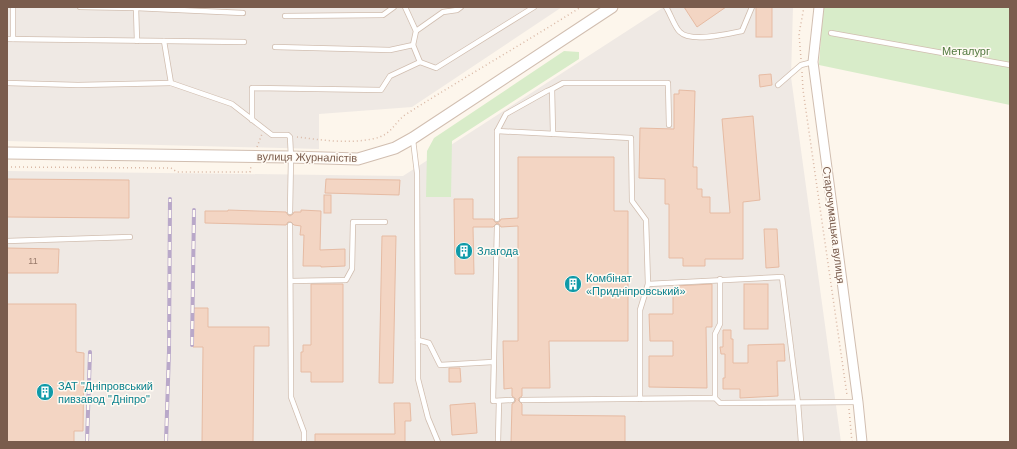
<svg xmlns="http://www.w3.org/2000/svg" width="1017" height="449" font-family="Arial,sans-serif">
	<rect width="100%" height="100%" fill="#fdf6ec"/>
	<g fill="#efe9e4">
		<path d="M7,7H562L412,107L319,114V149L7,141Z"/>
		<path d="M664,7H793L791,77L841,442H7V171L403,176Z"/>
	</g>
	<g fill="#d8ecc9">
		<path d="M823,7H1010V105L819,65Z"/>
		<path d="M564,51L579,52V59L452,141L451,197H426L427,151L434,138Z"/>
	</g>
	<g fill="#f3d5c3" stroke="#e6bba3">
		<path d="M684,7H726L697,27Z"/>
		<rect x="756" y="7" width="16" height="30"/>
		<path d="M771,74L772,85L760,87L759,75Z"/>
		<path d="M679,90L695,91L693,167H697V189H702V197H710V213H730L722,119L753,116L760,200L743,202V259H705V266H683V258H669V204H665V179L639,178L640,128L674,129V94H679Z"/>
		<path d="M518,157H614V211H628V341H549L550,388H522V396L519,398L518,400L522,404V415L625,416V442H511L512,404L515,402L516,399L512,396V388L504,389L503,341H518V226L501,227L499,224L497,223L493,227H473L474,274H455L454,199H473V219H493L495,222L497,223L500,221L501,219L518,218Z"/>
		<path d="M7,179L129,180V218L7,217Z"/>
		<path d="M326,179L400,180L399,195L325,193Z"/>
		<rect x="324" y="195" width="7" height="18"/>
		<path d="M228,210L286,212L288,215L290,216L293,214L294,212H301V210L321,211L320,250L345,249V266L321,267V266H303L304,235H300L301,226L294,225L291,222H288L286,225L205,223V211H228Z"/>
		<path d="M764,229H777L779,267L766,268Z"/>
		<path d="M382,236H396L393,383H379Z"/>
		<path d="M7,248L59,249L58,273H7Z"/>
		<path d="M311,284H343V382H311V372H301V352H303V345H311Z"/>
		<path d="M712,284V327H706L707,388L649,387V356H673V341H650L649,314H673V290H675V286Z"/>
		<rect x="744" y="284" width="24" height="45"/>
		<path d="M7,304H76V352L84,353L83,431H74V442H7Z"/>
		<path d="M193,308H208V327H269V346H254L253,442H202L203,347H193Z"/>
		<path d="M723,330H731V339H733V363H748V345L784,344L785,361H777L778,396L740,398V389H723V378H725V354H721L720,347H723Z"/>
		<path d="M449,368H460L461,382H449Z"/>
		<path d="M394,403H410L411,421H405V442H315V434H395Z"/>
		<path d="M475,403L477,433L452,435L450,405Z"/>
	</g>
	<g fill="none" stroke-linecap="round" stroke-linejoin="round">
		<defs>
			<g id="service">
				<path d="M13,7V39"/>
				<path d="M80,7L136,8L243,13"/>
				<path d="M666,7C670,13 675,28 680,32C691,43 728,34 742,31L752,7"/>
				<path d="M136,8L137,41"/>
				<path d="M285,16L383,15L394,7"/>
				<path d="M416,31L443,12L457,10L461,7"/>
				<path d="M831,33L1010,65"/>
				<path d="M7,39L244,42"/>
				<path d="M164,41L171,83L232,104L272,135H288L290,137L291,157L290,212"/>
				<path d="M413,45L420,62"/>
				<path d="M275,47L390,50L413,45L416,31L405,7"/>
				<path d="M7,83L78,85L171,83"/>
				<path d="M778,85L801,65L813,62"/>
				<path d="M552,89L553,134"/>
				<path d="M252,120V88L381,90L390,76L420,62L436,68L534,7"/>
				<path d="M497,131L631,138L632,201L646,220L648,284L640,310V399"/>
				<path d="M413,140L417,173L418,379L428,418L438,442"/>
				<path d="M497,219V131L506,114L547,91L552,89L563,83H668L669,125"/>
				<path d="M290,225L291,397L304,432V442"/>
				<path d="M497,227L493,401L512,400"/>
				<path d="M7,241L130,237"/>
				<path d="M291,281L346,280L352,269L353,222H385"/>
				<path d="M648,284L782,277L798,403L801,442"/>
				<path d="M418,340L429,343L440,365L493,362"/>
				<path d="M715,398V334L720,324V279"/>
				<path d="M522,400L715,398L720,403L858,402"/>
				<path d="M498,442L499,401"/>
			</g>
			<path id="minor" d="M819,7L813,62L858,402L862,442"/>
			<path id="tertiary" d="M7,153L291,157L358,159L395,148L413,138L612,7"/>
		</defs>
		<use href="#service" stroke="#d1beb0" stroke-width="6"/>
		<use href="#minor" stroke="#d1beb0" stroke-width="11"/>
		<use href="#tertiary" stroke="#d1beb0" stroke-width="13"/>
		<g stroke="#d9b8a5" stroke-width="1.5" stroke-dasharray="1 3" stroke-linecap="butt">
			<path d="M801,59L799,34L804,7"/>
			<path d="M802,72L803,90L847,395"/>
			<path d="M297,137C321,140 348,144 372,139C394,135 393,122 408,113C465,77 524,43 581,7"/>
			<path d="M257,147L262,134"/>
			<path d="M7,167L171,168L177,172H250L251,166"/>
			<path d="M849,409L852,442"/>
		</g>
		<use href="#service" stroke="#fff" stroke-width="4.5"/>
		<use href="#minor" stroke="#fff" stroke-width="9"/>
		<use href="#tertiary" stroke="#fff" stroke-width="11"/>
		<defs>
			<g id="rail">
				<path d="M192,345L194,210"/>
				<path d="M87,442L90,352"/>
				<path d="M166,442L169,351L170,199"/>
			</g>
		</defs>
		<use href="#rail" stroke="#b9a8c9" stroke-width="4"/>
		<use href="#rail" stroke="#fffaf3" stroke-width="2.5" stroke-dasharray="8" stroke-linecap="butt"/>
	</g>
	<defs>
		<symbol id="building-disc" viewBox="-11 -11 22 22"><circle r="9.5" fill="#0f9aa8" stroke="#fffaf3"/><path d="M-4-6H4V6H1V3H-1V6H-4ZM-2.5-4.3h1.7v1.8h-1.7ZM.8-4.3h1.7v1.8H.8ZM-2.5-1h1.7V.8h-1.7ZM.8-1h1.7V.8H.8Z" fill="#fff"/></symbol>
	</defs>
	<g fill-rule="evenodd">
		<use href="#building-disc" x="454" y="241" width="20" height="20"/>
		<use href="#building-disc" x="563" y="274" width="20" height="20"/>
		<use href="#building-disc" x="35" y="382" width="20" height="20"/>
	</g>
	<g text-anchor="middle" stroke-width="3" stroke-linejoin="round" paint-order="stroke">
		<g font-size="9" fill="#987a6a">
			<text x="33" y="264">11</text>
		</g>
		<g font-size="11" fill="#537a41" stroke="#fffaf3">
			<text x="966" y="55">Металург</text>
		</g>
		<g font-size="11" fill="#7a5c4d" stroke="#fffaf3">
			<text transform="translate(307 157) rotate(1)" y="4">вулиця Журналістів</text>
			<text transform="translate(834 225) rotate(83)" y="4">Старочумацька вулиця</text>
		</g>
		<g font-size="11" fill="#0d838f" stroke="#fffaf3" text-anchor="start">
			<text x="477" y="255">Злагода</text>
			<text x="586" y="282">Комбінат<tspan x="586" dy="13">«Придніпровський»</tspan></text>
			<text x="58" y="390">ЗАТ "Дніпровський<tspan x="58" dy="13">пивзавод "Дніпро"</tspan></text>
		</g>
	</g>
	<rect width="1017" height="449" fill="none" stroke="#7a5c4d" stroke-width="16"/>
</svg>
